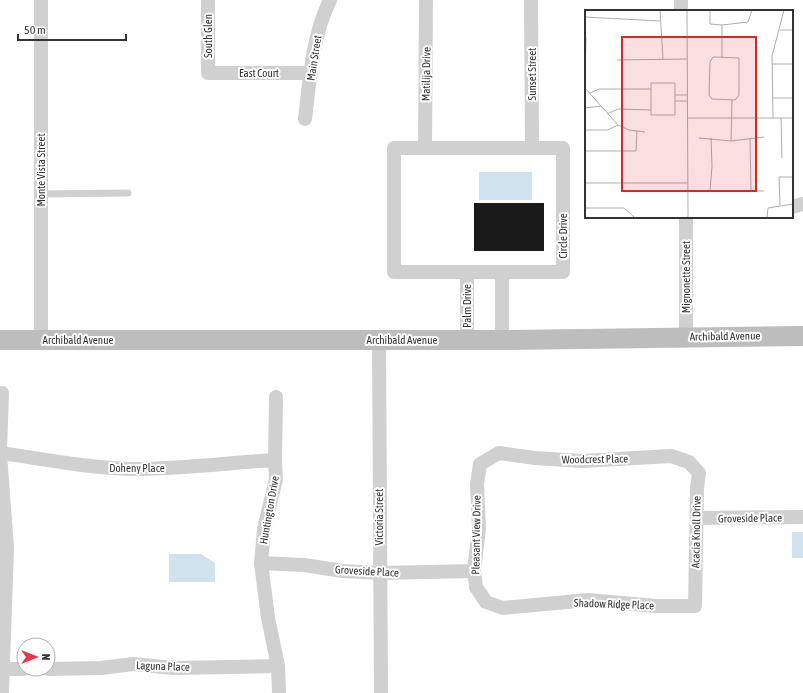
<svg xmlns="http://www.w3.org/2000/svg" width="803" height="693" font-family="'Asap Condensed',sans-serif">
	<rect width="100%" height="100%" fill="#fff"/>
	<g fill="#cfe2ee">
		<rect x="479" y="172" width="53" height="28"/>
		<rect x="792" y="532" width="11" height="26"/>
		<path d="M169,554H201L215,563V582H169Z"/>
	</g>
	<rect fill="#1a1a1a" x="474" y="203" width="70" height="48"/>
	<g fill="none" stroke-linecap="round" stroke-linejoin="round">
		<path stroke="#d0d0d0" stroke-width="7" d="M41,194L128,193"/>
		<g stroke="#d0d0d0" stroke-width="14">
			<path d="M41,0V340"/>
			<path d="M208,0V73H311"/>
			<path d="M531,0L532,148"/>
			<path d="M681,0V11"/>
			<path d="M305,119C310,78 312,37 330,0"/>
			<rect x="394" y="148" width="169" height="124"/>
			<path d="M425,148L426,0"/>
			<path d="M792,207L803,204"/>
			<path d="M686,217V337"/>
			<path d="M467,272V340"/>
			<path d="M502,272V340"/>
			<path d="M379,340L381,693"/>
			<path d="M276,397L275,460L276,479L264,529L261,563L268,618L278,666L279,693"/>
			<path d="M0,452L2,393"/>
			<path d="M0,453C44,459 88,468 132,469C180,469 227,463 275,460"/>
			<path d="M499,453L535,458L582,461L671,456L689,462L699,473L697,488L695,606H656L588,600L503,608L486,602L476,587L474,571L479,528L477,484L480,464Z"/>
			<path d="M0,454L7,548L2,693"/>
			<path d="M697,518L803,517"/>
			<path d="M261,563L304,565L343,571L380,573L474,571"/>
			<path d="M2,669H24"/>
			<path d="M48,669L101,668L133,664L174,668L278,666"/>
		</g>
		<path stroke="#bdbdbd" stroke-width="20" d="M0,340H502L803,336"/>
	</g>
	<g text-anchor="middle" stroke-width="4" stroke-linejoin="round" paint-order="stroke">
		<g font-size="11" fill="#333" stroke="#fff">
			<text transform="translate(208 36) rotate(-90)" y="4">South Glen</text>
			<text transform="translate(314 58) rotate(-81)" y="4">Main Street</text>
			<text x="259" y="77">East Court</text>
			<text transform="translate(426 74) rotate(-89)" y="4">Matilija Drive</text>
			<text transform="translate(532 74) rotate(-90)" y="4">Sunset Street</text>
			<text transform="translate(41 170) rotate(-90)" y="4">Monte Vista Street</text>
			<text transform="translate(563 236) rotate(-90)" y="4">Circle Drive</text>
			<text transform="translate(686 277) rotate(-90)" y="4">Mignonette Street</text>
			<text transform="translate(467 306) rotate(-90)" y="4">Palm Drive</text>
			<text transform="translate(725 336) rotate(-1)" y="4">Archibald Avenue</text>
			<text x="78" y="344">Archibald Avenue</text>
			<text x="402" y="344">Archibald Avenue</text>
			<text transform="translate(595 459) rotate(-1)" y="4">Woodcrest Place</text>
			<text x="137" y="472">Doheny Place</text>
			<text transform="translate(269 510) rotate(-80)" y="4">Huntington Drive</text>
			<text transform="translate(379 517) rotate(-90)" y="4">Victoria Street</text>
			<text transform="translate(750 518) rotate(-1)" y="4">Groveside Place</text>
			<text transform="translate(696 532) rotate(-89)" y="4">Acacia Knoll Drive</text>
			<text transform="translate(476 535) rotate(-89)" y="4">Pleasant View Drive</text>
			<text transform="translate(367 571) rotate(3)" y="4">Groveside Place</text>
			<text transform="translate(614 604) rotate(2)" y="4">Shadow Ridge Place</text>
			<text transform="translate(163 666) rotate(2)" y="4">Laguna Place</text>
		</g>
	</g>
	<g transform="translate(585 10)">
		<rect width="208" height="208" fill="#fff"/>
		<path fill="none" stroke="#adadad" stroke-width="1" d="M75,0L78,49M102,0L103,208M125,0V14L137,15L163,12L167,0M0,7L75,11M137,15V47M195,20H208M128,47L154,48V85L150,90L127,89L124,85L125,52ZM32,50L102,49M187,54H208M66,73H90V105H66ZM0,75L1,27M0,78L33,115L44,120L60,122M5,83L14,79H66M90,85H103M188,88H208M90,91H103M0,98L16,96M22,104L33,99L66,100M103,108H208M188,108L187,46L199,0M196,108L197,148M0,120H23L33,115M114,128L146,131L179,127M165,128L166,181M146,131L147,90M0,141H51L52,121M0,173H103M113,181H179M125,181L127,156L126,128M195,195L194,167H208M0,198H39L50,208M182,208L183,198L208,194"/>
		<path fill="#d62828" fill-opacity="0.15" stroke="#d62828" stroke-width="2" d="M37,27H171V181H37Z"/>
		<rect width="208" height="208" fill="none" stroke="#333" stroke-width="2"/>
	</g>
	<g transform="translate(36 657) rotate(90)"><circle r="19" fill="#ffffff" stroke="#adadad"/>
	<path d="M0-3L7 15L0 10L-7 15Z" fill="#e63946"/>
	<text y="-6" font-size="11" font-weight="bold" text-anchor="middle" fill="#333333">N</text>
	</g>
	<path d="M18 34v6h108v-6" fill="none" stroke="#333333" stroke-width="2"/>
	<text x="24" y="34" font-size="12" fill="#333333" stroke="#ffffff" stroke-width="3" paint-order="stroke">50 m</text>
</svg>
